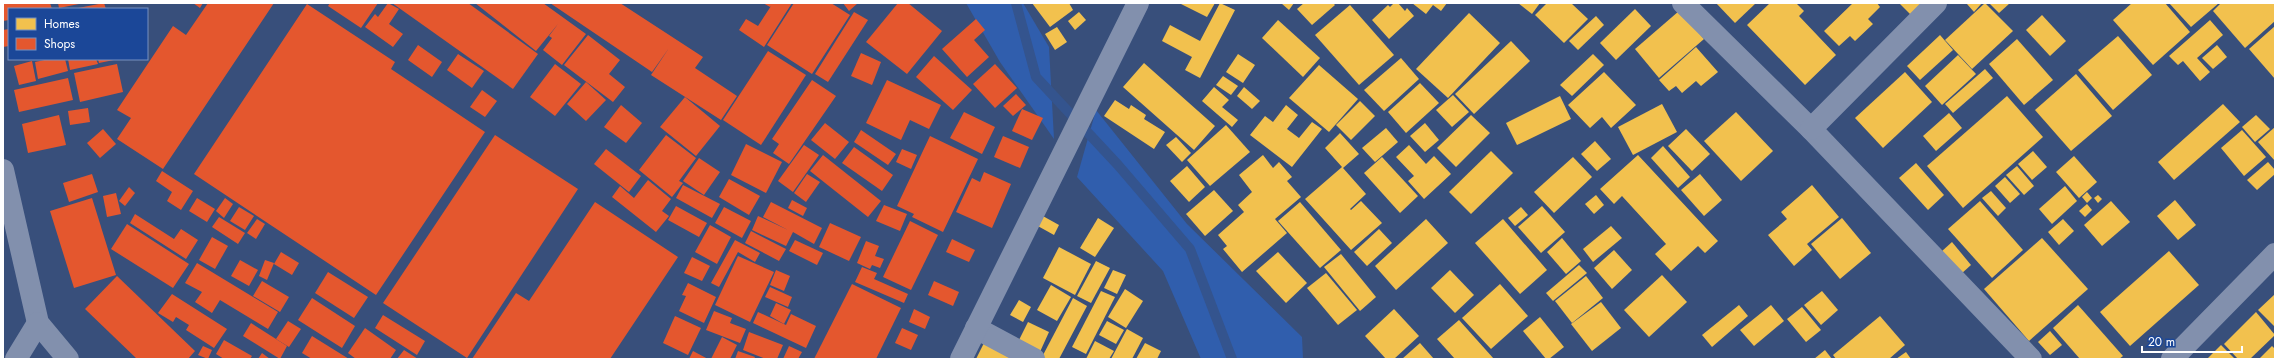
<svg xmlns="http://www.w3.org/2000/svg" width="2278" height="362" font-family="Jost,sans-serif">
	<rect width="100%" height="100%" fill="#384f7b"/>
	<g fill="#305ead">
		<path d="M966,3H1023L1049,47L1054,139L1000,62Z"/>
		<path d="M1096,110L1187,224L1302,337L1303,359H1201L1163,271L1077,177Z"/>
	</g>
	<g fill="#f2c14e">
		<path d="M1032,3H1069L1073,10L1050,27Z"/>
		<path d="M1179,3H1215L1207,17Z"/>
		<path d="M1220,3L1235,10L1200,78L1185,70L1192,57L1162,41L1170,25L1200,41Z"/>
		<path d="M1281,3H1294L1289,10Z"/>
		<path d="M1304,3H1333L1335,5L1312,25L1297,9Z"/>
		<path d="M1394,3H1398L1405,11L1407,8L1414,16L1389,39L1372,20L1388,5L1390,7Z"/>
		<path d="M1412,3H1447L1441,11L1433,5L1426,14Z"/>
		<path d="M1518,3H1540L1532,14Z"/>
		<path d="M1547,3H1571L1588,19L1564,43L1535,15Z"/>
		<path d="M1716,3H1756L1735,23Z"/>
		<path d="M1770,3H1796L1804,11L1799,16L1836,55L1805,85L1747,25Z"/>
		<path d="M1853,3H1877L1880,7L1868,19L1873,24L1855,41L1850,36L1839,46L1824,31Z"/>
		<path d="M1899,3H1924L1911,15Z"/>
		<path d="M1968,3H1982L1974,12L1967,4Z"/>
		<path d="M1985,3L2013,31L1972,69L1945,40Z"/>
		<path d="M1989,3H2010L1999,13Z"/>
		<path d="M2132,3H2165L2190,32L2153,65L2113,20Z"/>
		<path d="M2169,3H2219L2191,27Z"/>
		<path d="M2221,3H2275V21L2245,48L2213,11Z"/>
		<path d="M1350,5L1394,55L1359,85L1315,35Z"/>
		<path d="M1635,9L1651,26L1616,60L1600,43Z"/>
		<path d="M1679,11L1704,39L1659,78L1635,49Z"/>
		<path d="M1079,12L1086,20L1075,30L1068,21Z"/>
		<path d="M1469,13L1500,43L1448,98L1416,69Z"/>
		<path d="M2042,15L2066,41L2050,56L2026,30Z"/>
		<path d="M1596,16L1604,25L1578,50L1569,41Z"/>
		<path d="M1278,20L1320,58L1303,77L1262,38Z"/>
		<path d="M2210,20L2223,35L2197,58L2210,72L2200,81L2183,61L2178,65L2169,56Z"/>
		<path d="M2275,26V79L2249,49Z"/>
		<path d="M1057,27L1067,42L1055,50L1045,34Z"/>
		<path d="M1940,35L1953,50L1920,80L1907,66Z"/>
		<path d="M2118,36L2152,75L2113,110L2078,70Z"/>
		<path d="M2017,39L2053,80L2024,105L1989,64Z"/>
		<path d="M1511,41L1530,61L1474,114L1455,94Z"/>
		<path d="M2217,45L2227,57L2213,69L2202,58Z"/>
		<path d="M1696,47L1718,72L1701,86L1696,81L1682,93L1676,86L1669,91L1659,80Z"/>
		<path d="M1238,54L1255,65L1243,83L1226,72Z"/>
		<path d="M1593,54L1604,65L1572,96L1560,85Z"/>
		<path d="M1958,55L1976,74L1942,105L1925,86Z"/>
		<path d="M1401,58L1419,79L1384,111L1364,90Z"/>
		<path d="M1144,63L1215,126L1194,150L1123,87Z"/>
		<path d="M1319,65L1358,99L1329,132L1289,98Z"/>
		<path d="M1985,69L1993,78L1953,113L1945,104Z"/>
		<path d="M1604,72L1636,105L1611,128L1602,117L1590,128L1568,105Z"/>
		<path d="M1905,72L1932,102L1883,148L1855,118Z"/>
		<path d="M2076,74L2112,116L2071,151L2035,110Z"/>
		<path d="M1223,76L1238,86L1231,95L1216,85Z"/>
		<path d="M1420,83L1439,103L1406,133L1388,112Z"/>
		<path d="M1214,87L1229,100L1222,107L1238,120L1232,127L1202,101Z"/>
		<path d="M1244,87L1260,101L1252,109L1237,96Z"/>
		<path d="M1453,95L1469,112L1452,127L1436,110Z"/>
		<path d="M1560,96L1571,119L1517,145L1506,123Z"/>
		<path d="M2007,96L2043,137L1963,208L1927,166Z"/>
		<path d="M1115,100L1129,109L1131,105L1146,115L1144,119L1165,132L1154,149L1104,116Z"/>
		<path d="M1360,101L1375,116L1351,140L1336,125Z"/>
		<path d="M1662,104L1677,132L1633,155L1618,127Z"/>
		<path d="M2223,104L2240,122L2174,180L2158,162Z"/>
		<path d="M1286,105L1298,115L1287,129L1299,138L1312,122L1322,129L1292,167L1250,135L1265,116L1273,122Z"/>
		<path d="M1736,112L1773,151L1741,181L1704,141Z"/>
		<path d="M1949,113L1962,128L1936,151L1923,136Z"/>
		<path d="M1471,115L1490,133L1456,167L1437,148Z"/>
		<path d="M2256,115L2270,129L2255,142L2242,127Z"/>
		<path d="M1425,123L1439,140L1425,152L1410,136Z"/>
		<path d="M1226,125L1250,152L1210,186L1187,160Z"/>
		<path d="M2275,127V161L2258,142Z"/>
		<path d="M1386,128L1398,142L1375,162L1362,148Z"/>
		<path d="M1686,129L1710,154L1692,171L1668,146Z"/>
		<path d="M2242,130L2266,157L2244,176L2221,148Z"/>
		<path d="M1340,133L1359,154L1343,168L1366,194L1350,209L1351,210L1361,201L1382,223L1351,250L1305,199L1342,167L1325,148Z"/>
		<path d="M1176,137L1191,153L1182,162L1166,145Z"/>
		<path d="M1595,141L1611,159L1597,171L1581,154Z"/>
		<path d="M1409,145L1426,164L1434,156L1451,174L1424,199L1408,181L1414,176L1396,157Z"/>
		<path d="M1663,146L1690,177L1678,188L1651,158Z"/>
		<path d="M1491,151L1513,173L1471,214L1449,192Z"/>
		<path d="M2033,151L2047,167L2032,180L2018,164Z"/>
		<path d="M1263,155L1273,168L1279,162L1292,177L1287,181L1301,197L1275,219L1287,233L1242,272L1223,249L1227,246L1218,235L1244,212L1238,205L1252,192L1239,175Z"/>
		<path d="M1638,155L1718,241L1705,253L1698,246L1671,271L1655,254L1666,244L1622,196L1614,204L1600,189Z"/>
		<path d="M2074,156L2097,182L2079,198L2056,172Z"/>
		<path d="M1382,157L1418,196L1400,213L1364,173Z"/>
		<path d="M1573,157L1592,177L1554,213L1534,192Z"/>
		<path d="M2268,162L2275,170V174L2257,190L2247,180Z"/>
		<path d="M1916,163L1944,195L1928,210L1899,178Z"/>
		<path d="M1187,166L1205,187L1189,202L1170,181Z"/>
		<path d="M2017,166L2034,186L2024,195L2006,175Z"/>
		<path d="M1700,174L1722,200L1704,216L1681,190Z"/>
		<path d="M2005,177L2020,194L2010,203L1995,186Z"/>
		<path d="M1812,185L1839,217L1807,244L1812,250L1794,266L1768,235L1787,219L1781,212Z"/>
		<path d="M2065,186L2077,201L2052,224L2039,209Z"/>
		<path d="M1214,190L1233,211L1205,236L1186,214Z"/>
		<path d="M1991,191L2006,208L1998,216L1982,198Z"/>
		<path d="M2087,192L2092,198L2087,203L2082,197Z"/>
		<path d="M1596,195L1604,205L1594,214L1585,204Z"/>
		<path d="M2098,195L2102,199L2098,203L2094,198Z"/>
		<path d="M2175,200L2196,225L2178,240L2157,216Z"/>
		<path d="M1980,201L2023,250L1992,278L1948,229Z"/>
		<path d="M2111,201L2130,222L2102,246L2084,225Z"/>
		<path d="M1300,202L1341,250L1320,268L1278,221Z"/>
		<path d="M2087,204L2092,210L2085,217L2079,211Z"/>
		<path d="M1542,206L1565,232L1541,253L1518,227Z"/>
		<path d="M1521,207L1528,215L1515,226L1508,218Z"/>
		<path d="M1041,215L1059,225L1054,235L1036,225Z"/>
		<path d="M1098,218L1114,228L1095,257L1080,248Z"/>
		<path d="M1842,218L1871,253L1840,279L1811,244Z"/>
		<path d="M1426,219L1448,243L1396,290L1375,266Z"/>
		<path d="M1503,219L1547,270L1520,294L1475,243Z"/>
		<path d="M2063,219L2074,231L2059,245L2048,232Z"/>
		<path d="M1611,226L1622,238L1593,262L1583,249Z"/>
		<path d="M1379,229L1392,243L1367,266L1354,252Z"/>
		<path d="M1562,238L1581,261L1566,274L1547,252Z"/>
		<path d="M2042,238L2088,289L2029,341L1984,289Z"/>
		<path d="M1952,242L1971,265L1961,274L1941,252Z"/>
		<path d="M1059,247L1091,264L1075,295L1043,278Z"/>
		<path d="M1614,250L1632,270L1612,289L1594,268Z"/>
		<path d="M2169,251L2199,285L2130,346L2100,312Z"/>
		<path d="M1278,252L1307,283L1286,303L1256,271Z"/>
		<path d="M1341,254L1376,297L1360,311L1324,267Z"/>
		<path d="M1096,261L1110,268L1091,303L1077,296Z"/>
		<path d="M1579,265L1587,273L1553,301L1546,293Z"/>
		<path d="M1113,270L1126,275L1117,294L1104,288Z"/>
		<path d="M1450,270L1474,295L1455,313L1431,288Z"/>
		<path d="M1326,273L1357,310L1338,325L1307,288Z"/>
		<path d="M1662,275L1687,302L1649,337L1624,310Z"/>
		<path d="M1586,276L1603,298L1572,323L1555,301Z"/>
		<path d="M1500,284L1528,316L1491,349L1462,318Z"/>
		<path d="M1051,285L1071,297L1057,321L1037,310Z"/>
		<path d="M1125,289L1143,301L1126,328L1108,317Z"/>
		<path d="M1101,291L1115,297L1086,354L1072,347Z"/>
		<path d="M1822,291L1838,310L1821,325L1804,305Z"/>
		<path d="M2275,294V327L2258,310Z"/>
		<path d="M1073,298L1087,306L1059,359H1047L1042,357Z"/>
		<path d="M1019,300L1031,307L1023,322L1010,315Z"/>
		<path d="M1601,302L1621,328L1592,351L1571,324Z"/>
		<path d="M1739,305L1748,316L1712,347L1702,335Z"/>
		<path d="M1771,305L1784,321L1754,346L1740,330Z"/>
		<path d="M2078,305L2123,356L2119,359H2080L2053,328Z"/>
		<path d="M1802,307L1821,330L1806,342L1787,319Z"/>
		<path d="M1394,309L1419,336L1394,359H1386L1365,336Z"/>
		<path d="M2256,312L2275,335L2250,359H2238L2224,344Z"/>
		<path d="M1880,316L1905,345L1889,359H1836L1833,355Z"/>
		<path d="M1540,317L1564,347L1549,359H1546L1523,331Z"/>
		<path d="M1459,320L1494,359H1455L1437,339Z"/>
		<path d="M1107,321L1124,330L1116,344L1099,335Z"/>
		<path d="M1028,322L1049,332L1039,354L1017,344Z"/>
		<path d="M1127,329L1143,338L1132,359H1111Z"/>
		<path d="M2050,331L2062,345L2050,355L2038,342Z"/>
		<path d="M986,339L1025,359H976Z"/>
		<path d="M1095,341L1114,351L1109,359H1086Z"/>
		<path d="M1145,343L1161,351L1157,359H1136Z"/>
		<path d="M1420,343L1434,359H1402Z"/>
		<path d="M2221,345L2235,359H2207Z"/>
		<path d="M2272,346L2275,349V359H2259Z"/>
		<path d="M1825,350L1832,359H1814Z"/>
		<path d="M1906,352L1911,359H1896Z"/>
	</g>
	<g fill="#e4572e">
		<path d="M3,3H50L52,9H9V20L3,21Z"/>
		<path d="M58,3H79V4L59,8Z"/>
		<path d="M104,3L106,9H78V8Z"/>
		<path d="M193,3H203L200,8Z"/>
		<path d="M208,3H274L163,169L117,139L131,118L117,110L173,26L186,35Z"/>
		<path d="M330,3H378L361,28L328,6Z"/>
		<path d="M388,3L399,9L389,24L403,34L393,47L365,27L375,14L378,17Z"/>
		<path d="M392,3H468L538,54L513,89Z"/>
		<path d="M475,3H543L586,34L562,65L543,50L552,38L549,36L558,24L536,51Z"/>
		<path d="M550,3H620L703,57L695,68L737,96L721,120L651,75L669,48L652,72Z"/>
		<path d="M763,3H792L764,47L739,30L746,19L758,26L771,6L770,7Z"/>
		<path d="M794,3H831L850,15L812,74L767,45Z"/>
		<path d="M843,3H858L849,11Z"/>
		<path d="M898,3H908L942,31L907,74L866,42Z"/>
		<path d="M307,4L395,62L391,69L485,132L376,295L194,174Z"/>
		<path d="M854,12L868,20L828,82L815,74Z"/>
		<path d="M976,19L985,30L974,40L989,57L967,77L942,49Z"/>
		<path d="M9,29V46L3,47V30Z"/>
		<path d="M588,35L620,60L609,74L625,87L613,102L564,65Z"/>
		<path d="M418,45L442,62L432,77L408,60Z"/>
		<path d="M768,51L806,75L761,145L723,120Z"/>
		<path d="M861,53L881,62L872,85L851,76Z"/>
		<path d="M458,54L484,71L472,88L447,70Z"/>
		<path d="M934,56L972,90L953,110L916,77Z"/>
		<path d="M49,59H65L68,71L38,79L35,62Z"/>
		<path d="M68,59H96L98,64L70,70Z"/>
		<path d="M98,59H114V60L99,63Z"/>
		<path d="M32,61L36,81L19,85L14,66Z"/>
		<path d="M117,64L123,92L80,102L74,73Z"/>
		<path d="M555,64L581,84L555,116L530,97Z"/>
		<path d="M995,64L1017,88L995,108L973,84Z"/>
		<path d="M68,78L73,100L19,112L14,90Z"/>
		<path d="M812,80L836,96L789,164L773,153L779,144L772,139Z"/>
		<path d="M887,80L941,105L929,129L910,120L901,140L866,123Z"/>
		<path d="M586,82L606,100L586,121L567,104Z"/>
		<path d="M482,90L497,101L485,117L470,107Z"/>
		<path d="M1016,94L1026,105L1013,116L1003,106Z"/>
		<path d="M685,97L720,126L696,156L660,127Z"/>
		<path d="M621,105L642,123L626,143L604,127Z"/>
		<path d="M88,108L90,122L70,125L68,111Z"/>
		<path d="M1022,109L1043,118L1032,140L1012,131Z"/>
		<path d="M964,112L995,127L982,154L950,138Z"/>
		<path d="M59,115L66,145L28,153L22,124Z"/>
		<path d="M825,123L849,142L835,159L811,140Z"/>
		<path d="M103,129L116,144L100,158L87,143Z"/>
		<path d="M861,130L896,154L888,165L854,142Z"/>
		<path d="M495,135L578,189L467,358L383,303Z"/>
		<path d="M666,135L696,158L679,181L683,183L672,197L639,170Z"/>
		<path d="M930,136L978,159L943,232L912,217L914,214L897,206Z"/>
		<path d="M1003,136L1029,147L1020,168L994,157Z"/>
		<path d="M746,144L782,162L766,193L731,175Z"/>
		<path d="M804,145L819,155L793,192L778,181Z"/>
		<path d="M854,147L893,175L882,191L842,163Z"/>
		<path d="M606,149L641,176L629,192L594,164Z"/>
		<path d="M902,149L917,155L911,169L896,162Z"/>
		<path d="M823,155L881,201L868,217L810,171Z"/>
		<path d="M699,158L720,172L704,195L683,181Z"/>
		<path d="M162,171L193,191L181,210L167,201L172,192L156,181Z"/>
		<path d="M984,172L1011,184L992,228L956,212L972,178L980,182Z"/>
		<path d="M92,174L98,192L69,202L63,183Z"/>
		<path d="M807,174L820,182L806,202L794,193Z"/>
		<path d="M729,179L760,196L749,215L719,197Z"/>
		<path d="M648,180L671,199L662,211L669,216L656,232L612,197L620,186L634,198Z"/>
		<path d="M683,185L720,204L712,218L676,198Z"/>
		<path d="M129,187L135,193L125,206L119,201Z"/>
		<path d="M116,193L121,214L107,217L103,196Z"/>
		<path d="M92,198L116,275L74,288L50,211Z"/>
		<path d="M197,198L215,209L207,222L189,211Z"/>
		<path d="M225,198L233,204L224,218L216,211Z"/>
		<path d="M792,200L807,208L803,216L788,208Z"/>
		<path d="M595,202L678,257L610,359H472L516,293L529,301Z"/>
		<path d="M771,202L822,228L814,244L793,232L786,246L752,230L758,216L788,230L763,217Z"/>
		<path d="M884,205L907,214L900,231L876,221Z"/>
		<path d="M676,206L707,223L699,237L668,220Z"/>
		<path d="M239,207L254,216L245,230L230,221Z"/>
		<path d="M724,207L751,221L742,238L715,223Z"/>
		<path d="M135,214L174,239L181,229L198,240L186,259L130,223Z"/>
		<path d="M219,217L245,233L238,244L212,227Z"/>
		<path d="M257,219L265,224L256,239L247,233Z"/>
		<path d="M910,221L938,235L911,290L883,277Z"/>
		<path d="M830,223L861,237L849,261L819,247Z"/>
		<path d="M127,224L189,264L173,288L111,249Z"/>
		<path d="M710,225L731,237L717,264L695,252Z"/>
		<path d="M751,231L786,249L779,261L745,243Z"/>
		<path d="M212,237L228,246L215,269L199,260Z"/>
		<path d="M952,239L975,250L969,262L946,252Z"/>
		<path d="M735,240L760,253L755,262L738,252L719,287L711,283Z"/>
		<path d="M795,240L823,253L817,265L789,251Z"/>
		<path d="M866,241L879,246L875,256L884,259L880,268L872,265L870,269L857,263Z"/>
		<path d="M281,252L299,263L292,275L274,264Z"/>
		<path d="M738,256L774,272L750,322L715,305Z"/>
		<path d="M692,257L710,266L702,281L684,273Z"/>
		<path d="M240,260L258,270L249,286L231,276Z"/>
		<path d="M265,260L274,263L267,280L259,276Z"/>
		<path d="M197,263L278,312L268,329L220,300L212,313L195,302L202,292L185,283Z"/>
		<path d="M862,267L877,273L874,279L908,294L904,303L855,282Z"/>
		<path d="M776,270L790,276L784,291L770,285Z"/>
		<path d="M328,272L368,297L354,318L315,293Z"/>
		<path d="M117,276L195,351L188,359H137L85,309Z"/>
		<path d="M262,281L289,297L280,312L253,296Z"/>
		<path d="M934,281L959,292L953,306L928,295Z"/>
		<path d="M688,283L716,297L704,323L679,311L686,296L682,295Z"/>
		<path d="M852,284L901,308L876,359H814Z"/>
		<path d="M770,287L792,297L788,307L765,297Z"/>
		<path d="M172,294L227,329L214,348L186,330L189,325L176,317L173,322L158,313Z"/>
		<path d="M312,298L355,326L342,348L298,320Z"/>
		<path d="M776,303L791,310L784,324L770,316Z"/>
		<path d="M914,309L930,317L925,329L909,322Z"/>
		<path d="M714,311L732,318L730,323L746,329L740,343L706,330Z"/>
		<path d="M758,312L786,325L791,314L816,326L806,348L753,323Z"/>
		<path d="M383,315L425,341L417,355L375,328Z"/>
		<path d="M675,316L701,328L688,355L663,343Z"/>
		<path d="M288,321L301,329L289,347L276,339Z"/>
		<path d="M251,323L287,346L280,359L243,336Z"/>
		<path d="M365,328L396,350L390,359H356L348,353Z"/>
		<path d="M902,328L918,335L911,350L895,343Z"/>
		<path d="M749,332L783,345L777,359H766L743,350Z"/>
		<path d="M312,336L349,359H312L302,353Z"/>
		<path d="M722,337L737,345L730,359H711Z"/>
		<path d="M224,340L252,356L250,359H224L216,354Z"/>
		<path d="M203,346L212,350L208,359L198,355Z"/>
		<path d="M789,346L802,352L798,359H783Z"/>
		<path d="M404,350L418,359H397Z"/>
		<path d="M693,351L708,359H689Z"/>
		<path d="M738,351L755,357L754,359H735Z"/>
		<path d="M262,353L270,359H258Z"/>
	</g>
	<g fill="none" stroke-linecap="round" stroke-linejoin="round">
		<path stroke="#34548e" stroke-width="10" d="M1016,3L1036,77L1118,165L1190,249L1232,359"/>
		<g stroke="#8290ad" stroke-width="22">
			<path d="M1683,3L1811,129L2031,359"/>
			<path d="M1811,129L1936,3"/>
			<path d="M3,170L38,323L68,359"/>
			<path d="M976,328L1034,359"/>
			<path d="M16,359L38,323"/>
			<path d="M2172,359L2275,254"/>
		</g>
		<path stroke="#8290ad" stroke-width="22" d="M961,359L1138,3"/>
	</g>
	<rect width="2278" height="362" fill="none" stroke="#ffffff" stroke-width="8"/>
	<rect x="8" y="8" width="140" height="52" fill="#1b4798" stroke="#7691c1"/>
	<rect x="16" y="18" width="20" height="12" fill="#f2c14e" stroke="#7691c1"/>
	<text x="44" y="28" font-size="12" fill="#ffffff">Homes</text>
	<rect x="16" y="38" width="20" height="12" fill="#e4572e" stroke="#7691c1"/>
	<text x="44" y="48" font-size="12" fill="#ffffff">Shops</text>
	<path d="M2142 346v6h100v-6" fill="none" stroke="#ffffff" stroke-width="2"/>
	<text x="2148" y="346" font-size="12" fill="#ffffff" stroke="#1b4798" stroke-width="3" paint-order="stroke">20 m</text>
</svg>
